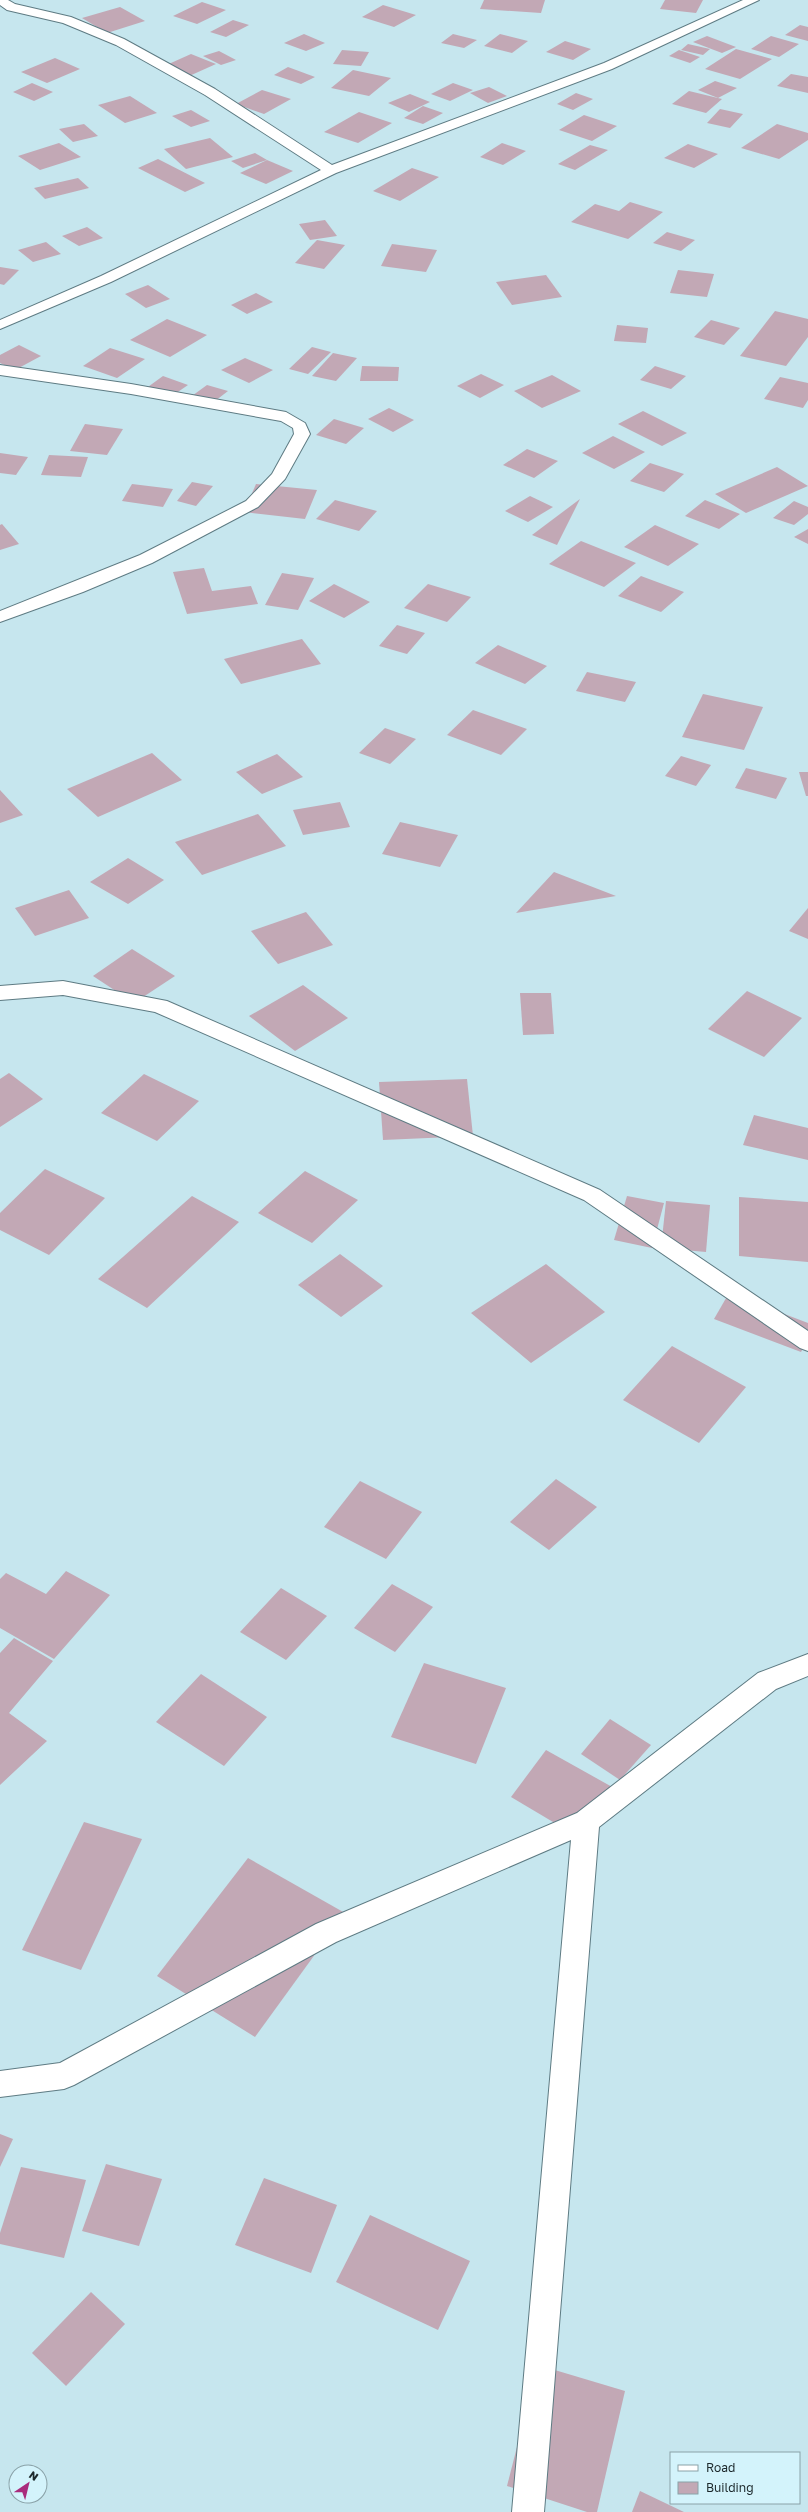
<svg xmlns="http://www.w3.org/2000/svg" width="808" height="2512" font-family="'Golos Text',sans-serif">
	<rect width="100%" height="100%" fill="#c6e6ee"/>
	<g fill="#c2a8b5">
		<path d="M484,0H545L541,13L480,9Z"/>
		<path d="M665,0H703L696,13L660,9Z"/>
		<path d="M202,2L226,10L197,24L173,16Z"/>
		<path d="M383,5L416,15L394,27L362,17Z"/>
		<path d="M120,7L145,21L107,33L82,18Z"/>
		<path d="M233,20L249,25L226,37L210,32Z"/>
		<path d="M800,25L808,27V41L785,35Z"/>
		<path d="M304,34L325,43L306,51L284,43Z"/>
		<path d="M453,34L477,40L464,48L441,43Z"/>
		<path d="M500,34L528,41L512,53L484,46Z"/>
		<path d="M707,36L736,47L722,53L693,42Z"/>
		<path d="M771,36L799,44L779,57L751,49Z"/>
		<path d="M565,41L591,49L573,60L546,52Z"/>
		<path d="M688,44L710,49L703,55L681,50Z"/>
		<path d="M736,49L772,59L740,79L705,69Z"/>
		<path d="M342,50L369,52L361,66L333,64Z"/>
		<path d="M679,50L700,57L690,63L669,56Z"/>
		<path d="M219,51L236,60L221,65L203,56Z"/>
		<path d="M191,54L216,64L187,77L162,67Z"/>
		<path d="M55,58L80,69L47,83L21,72Z"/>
		<path d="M288,67L315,77L301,84L274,75Z"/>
		<path d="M353,70L391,78L369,96L331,88Z"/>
		<path d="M791,74L808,77V93L777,86Z"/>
		<path d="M715,81L737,88L718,98L698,90Z"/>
		<path d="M32,83L53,92L34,101L13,92Z"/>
		<path d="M453,83L473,90L450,101L431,94Z"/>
		<path d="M489,87L507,96L488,103L470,93Z"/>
		<path d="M262,90L291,99L264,114L236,104Z"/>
		<path d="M689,91L722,99L706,113L672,104Z"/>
		<path d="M576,93L593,99L573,110L557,104Z"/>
		<path d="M410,94L430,102L409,112L388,103Z"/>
		<path d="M130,96L157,113L125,123L98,105Z"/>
		<path d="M423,106L443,113L423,124L404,118Z"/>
		<path d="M720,109L743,114L730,128L707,123Z"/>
		<path d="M191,110L210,121L191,127L172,116Z"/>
		<path d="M359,112L392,123L358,143L324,132Z"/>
		<path d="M584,115L617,126L592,141L559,130Z"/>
		<path d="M84,124L98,136L73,142L59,129Z"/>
		<path d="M777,124L808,133V140L779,159L741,148Z"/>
		<path d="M210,138L233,157L186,169L164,149Z"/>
		<path d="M59,143L81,157L40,170L18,156Z"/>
		<path d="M502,143L526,151L503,165L480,157Z"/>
		<path d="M688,144L718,154L694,168L664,158Z"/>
		<path d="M590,145L608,150L575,170L558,164Z"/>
		<path d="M255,153L267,160L243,168L231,161Z"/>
		<path d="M158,159L205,183L185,192L138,168Z"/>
		<path d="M267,160L293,171L266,184L240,173Z"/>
		<path d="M412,168L439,177L400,201L373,191Z"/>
		<path d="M78,178L89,188L45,199L34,188Z"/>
		<path d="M630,202L663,212L628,239L571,222L595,204L619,211Z"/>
		<path d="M325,220L337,236L310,240L299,224Z"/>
		<path d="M87,227L103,238L79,246L62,236Z"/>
		<path d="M667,232L695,240L681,251L653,243Z"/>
		<path d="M317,240L345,245L324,269L295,263Z"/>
		<path d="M46,242L61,254L33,262L18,250Z"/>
		<path d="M392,244L437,250L426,272L381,266Z"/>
		<path d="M0,267L19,270L4,285L0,284Z"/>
		<path d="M678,270L714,274L707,297L670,293Z"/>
		<path d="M546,275L562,297L512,305L496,282Z"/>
		<path d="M148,285L170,299L146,308L125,294Z"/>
		<path d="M256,293L273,302L247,314L231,305Z"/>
		<path d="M775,311L808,319V337L786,366L740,356Z"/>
		<path d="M167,319L207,335L170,357L130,340Z"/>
		<path d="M711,320L740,328L724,345L694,337Z"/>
		<path d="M617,325L648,328L646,343L614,341Z"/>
		<path d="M19,345L41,356L15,370L0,363V355Z"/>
		<path d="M312,347L331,352L308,374L289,369Z"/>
		<path d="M110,348L145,359L117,378L83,366Z"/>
		<path d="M333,353L357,358L336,381L312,376Z"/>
		<path d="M245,358L273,370L249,383L221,370Z"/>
		<path d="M362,366L399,367L398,381H360Z"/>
		<path d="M655,366L686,376L671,389L640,380Z"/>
		<path d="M481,374L504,385L480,398L457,386Z"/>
		<path d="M552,375L581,391L542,408L514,391Z"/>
		<path d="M163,376L188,385L166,400L141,392Z"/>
		<path d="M780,377L808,383V400L803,408L764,399Z"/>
		<path d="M207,385L228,391L206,408L185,401Z"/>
		<path d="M389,408L414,420L393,432L368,419Z"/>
		<path d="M643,411L687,433L662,446L618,424Z"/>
		<path d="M334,419L364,428L346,444L316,435Z"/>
		<path d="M85,424L123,429L107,455L70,451Z"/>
		<path d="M613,436L645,452L614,469L582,453Z"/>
		<path d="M527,449L558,461L534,478L503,465Z"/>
		<path d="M0,453L28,457L16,475L0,473Z"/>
		<path d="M49,455L88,457L81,477L41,475Z"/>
		<path d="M650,463L684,474L664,492L630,481Z"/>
		<path d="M777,467L808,486L746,513L715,494Z"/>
		<path d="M192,482L213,486L196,506L177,501Z"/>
		<path d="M132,484L173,489L163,507L122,501Z"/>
		<path d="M256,484L317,490L305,519L244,512Z"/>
		<path d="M530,496L553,507L528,522L505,511Z"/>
		<path d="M580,499L557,545L532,535Z"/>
		<path d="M335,500L377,511L359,531L316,519Z"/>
		<path d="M705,500L740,514L719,529L685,516Z"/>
		<path d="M794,501L808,507V514L794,525L773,518Z"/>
		<path d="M2,524L19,544L0,550V525Z"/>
		<path d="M655,525L699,544L668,566L624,547Z"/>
		<path d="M808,529V544L794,537Z"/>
		<path d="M581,541L636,563L604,587L549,564Z"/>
		<path d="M204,568L212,591L251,586L258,604L187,614L173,572Z"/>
		<path d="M282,573L314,578L298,610L265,605Z"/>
		<path d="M641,576L684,592L661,612L618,596Z"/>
		<path d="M334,584L370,602L344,618L309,601Z"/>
		<path d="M428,584L471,597L447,622L404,608Z"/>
		<path d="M397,625L425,633L407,654L379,646Z"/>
		<path d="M302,639L321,664L241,684L224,659Z"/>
		<path d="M498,645L547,666L525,684L475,663Z"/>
		<path d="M587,672L636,682L625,702L576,691Z"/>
		<path d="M703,694L763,707L744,750L682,737Z"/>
		<path d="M473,710L527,729L501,755L447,735Z"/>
		<path d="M385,728L416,739L390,764L359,753Z"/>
		<path d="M152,753L182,780L98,817L67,789Z"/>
		<path d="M277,754L303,777L262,794L236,772Z"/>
		<path d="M681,756L711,765L696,786L665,776Z"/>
		<path d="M746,768L787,778L776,799L735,788Z"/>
		<path d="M799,772H808V796H806Z"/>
		<path d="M0,790L23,815L0,823Z"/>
		<path d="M340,802L350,827L303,835L293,810Z"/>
		<path d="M258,814L286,846L202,875L175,842Z"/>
		<path d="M400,822L458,835L440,867L382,854Z"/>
		<path d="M128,858L164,880L128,904L90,882Z"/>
		<path d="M554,872L616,896L516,913Z"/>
		<path d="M69,890L89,918L35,936L15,908Z"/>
		<path d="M808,908V939L789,931Z"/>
		<path d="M306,912L333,945L278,964L251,931Z"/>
		<path d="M132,949L175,976L134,1003L93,976Z"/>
		<path d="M303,985L348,1018L295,1051L249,1016Z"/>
		<path d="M747,991L802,1018L764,1057L708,1029Z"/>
		<path d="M520,993H551L554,1034L523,1035Z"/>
		<path d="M9,1073L43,1099L0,1127V1079Z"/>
		<path d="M144,1074L199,1101L157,1141L101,1113Z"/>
		<path d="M467,1079L473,1136L383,1140L379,1082Z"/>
		<path d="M754,1115L808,1128V1160L743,1145Z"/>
		<path d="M45,1169L105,1198L49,1255L0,1230V1213Z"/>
		<path d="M305,1171L358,1200L312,1243L258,1213Z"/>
		<path d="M192,1196L239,1222L147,1308L98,1279Z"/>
		<path d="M627,1196L664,1203L652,1248L614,1240Z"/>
		<path d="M739,1197L808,1202V1262L739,1256Z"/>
		<path d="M666,1201L710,1205L706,1252L661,1248Z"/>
		<path d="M340,1254L383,1286L341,1317L298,1285Z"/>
		<path d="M546,1264L605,1312L531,1363L471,1313Z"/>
		<path d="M729,1293L808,1323V1339L801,1352L714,1319Z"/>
		<path d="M672,1346L746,1387L699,1443L623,1400Z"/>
		<path d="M556,1479L597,1507L549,1550L510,1522Z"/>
		<path d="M360,1481L422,1512L386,1559L324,1527Z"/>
		<path d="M66,1571L110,1595L54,1659L0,1628V1579L6,1573L46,1594Z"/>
		<path d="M392,1584L433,1607L395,1652L354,1628Z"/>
		<path d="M281,1588L327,1616L286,1660L240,1632Z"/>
		<path d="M14,1638L53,1661L9,1713L47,1741L0,1785V1653Z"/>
		<path d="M424,1663L506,1688L476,1764L391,1737Z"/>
		<path d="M201,1674L267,1717L224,1766L156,1722Z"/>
		<path d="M610,1719L651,1745L620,1780L581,1754Z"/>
		<path d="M546,1750L614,1788L580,1838L511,1797Z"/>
		<path d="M84,1822L142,1839L81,1970L22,1950Z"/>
		<path d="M248,1858L345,1913L255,2037L157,1976Z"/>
		<path d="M0,2134L13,2139L0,2167Z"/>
		<path d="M106,2164L162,2179L139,2246L82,2231Z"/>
		<path d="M21,2167L86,2180L64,2258L0,2244V2233Z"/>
		<path d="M264,2178L337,2205L311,2273L235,2245Z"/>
		<path d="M370,2215L470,2261L438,2330L336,2282Z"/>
		<path d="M91,2292L125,2324L66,2386L32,2353Z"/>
		<path d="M538,2365L625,2391L597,2512H587L507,2486Z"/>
		<path d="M640,2491L684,2512H632Z"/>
	</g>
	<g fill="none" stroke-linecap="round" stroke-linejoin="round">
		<defs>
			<g id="minor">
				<path d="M0,0H8L15,4L71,17L124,39L215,89L332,165L604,63L743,0H759L612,69L336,173L111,282L0,329V320L101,276L321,170L205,95L116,45L63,23L7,10L0,5Z"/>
				<path d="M0,365L131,384L286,412L305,423L310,434L285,479L258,507L152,563L83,592L0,622V611L140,555L246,501L272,474L294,434L293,428L281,421L131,394L0,375Z"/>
				<path d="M63,981L167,1001L600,1190L808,1331V1351L800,1348L584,1200L155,1012L63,995L0,1000V986Z"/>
				<path d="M808,1654V1676L776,1689L599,1827L544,2512H512L571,1840L336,1942L74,2085L64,2089L0,2097V2071L60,2063L316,1924L577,1813L758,1673Z"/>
			</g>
		</defs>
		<use href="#minor" stroke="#5e7b83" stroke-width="2"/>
		<use href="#minor" fill="#fff" fill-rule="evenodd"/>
	</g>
	<rect x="670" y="2452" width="130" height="52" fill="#d3f3fb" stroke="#8aa2a8"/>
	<rect x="678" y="2465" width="20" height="6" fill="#ffffff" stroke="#8aa2a8"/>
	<text x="706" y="2472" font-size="12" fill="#1c282b">Road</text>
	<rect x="678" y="2482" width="20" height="12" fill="#c2a8b5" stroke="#8aa2a8"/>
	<text x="706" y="2492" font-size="12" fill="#1c282b">Building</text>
	<g transform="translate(28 2484) rotate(35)"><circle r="19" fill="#d3f3fb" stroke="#8aa2a8"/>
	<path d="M0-3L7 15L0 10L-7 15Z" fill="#a92b7c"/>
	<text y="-6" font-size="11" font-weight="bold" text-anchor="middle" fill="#1c282b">N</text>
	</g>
</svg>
